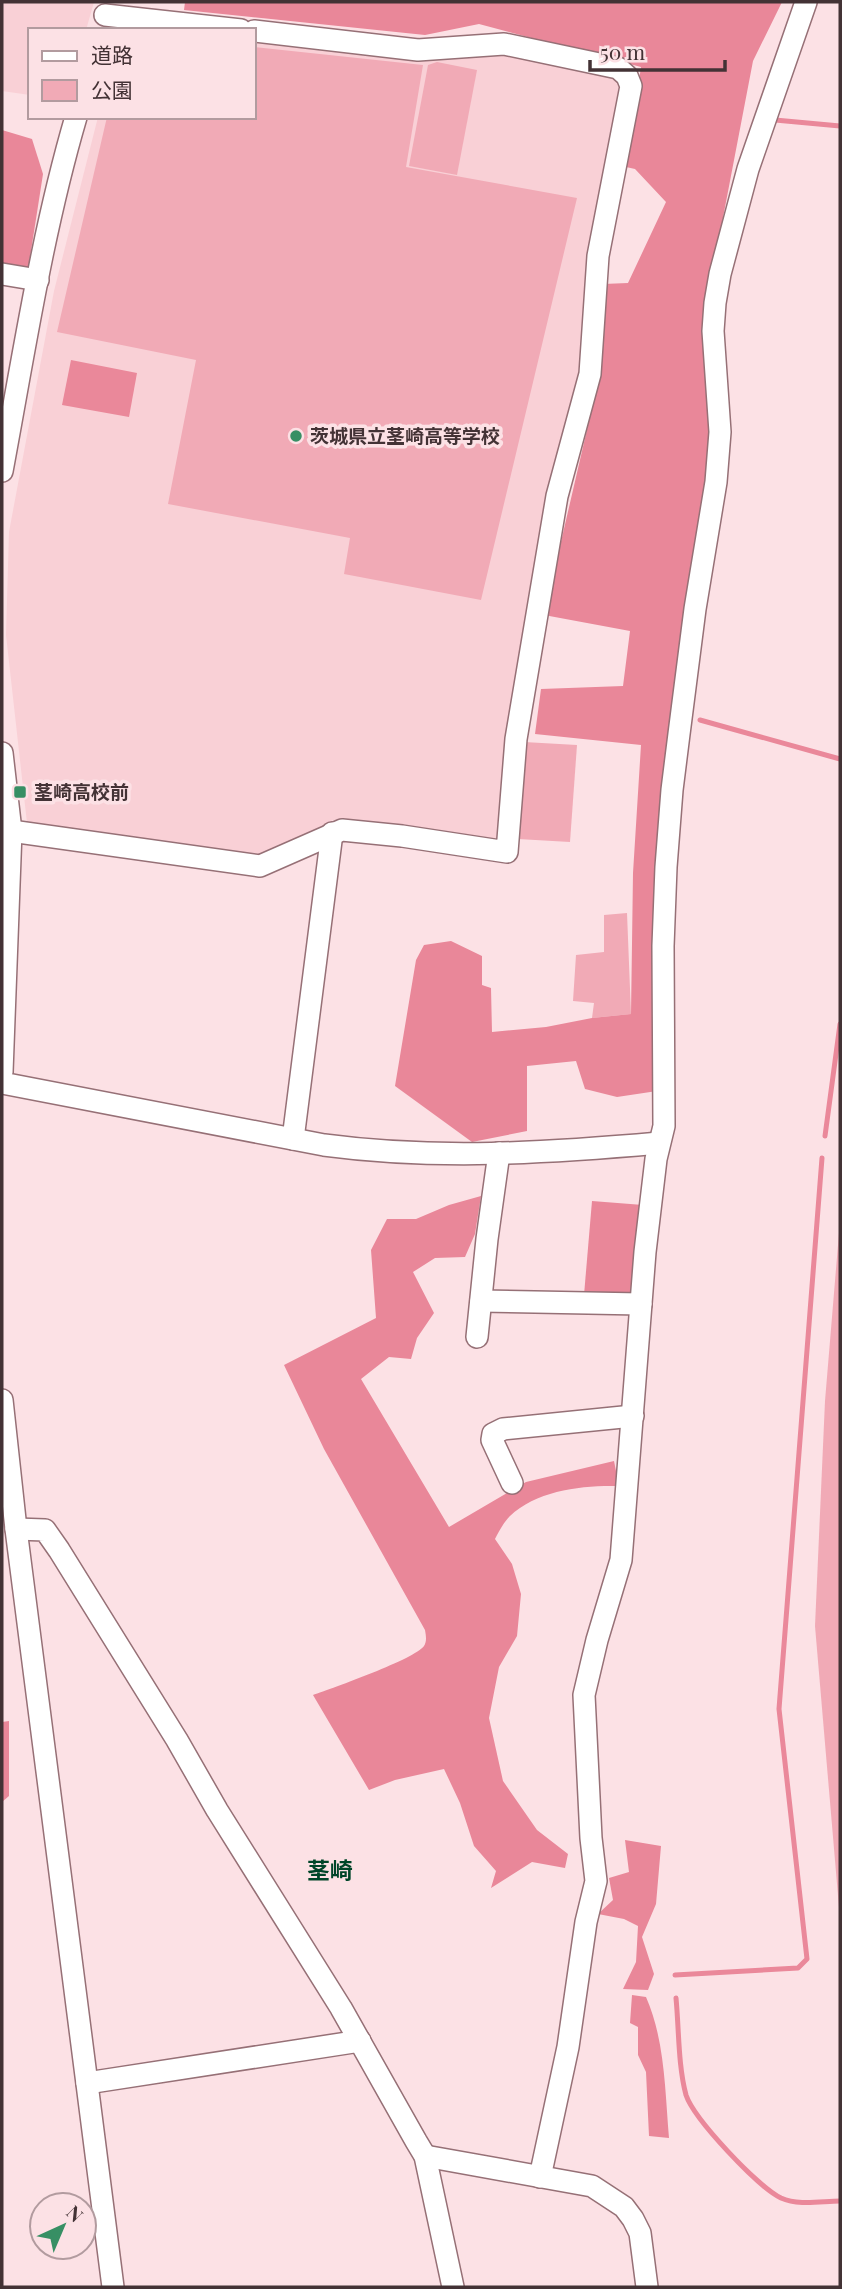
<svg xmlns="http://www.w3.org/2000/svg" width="842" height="2289" font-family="'Playfair Display','Noto Sans JP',serif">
	<rect width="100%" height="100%" fill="#fce1e5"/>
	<g fill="#f9d0d6">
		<path d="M2,2H94L86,30H30V95L2,91Z"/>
		<path d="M254,42L425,60L503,50L612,72L622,86L580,378L501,835L495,840L333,820L259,860L27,823L6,635L9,532L54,291L98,117H254Z"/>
	</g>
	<g fill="#f1aab6">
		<path d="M254,47L423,65L406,167L577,198L481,600L344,574L350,538L168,504L196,360L57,332L107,117H254Z"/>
		<path d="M437,62L477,70L457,175L409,166L428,65Z"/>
		<path d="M524,742L577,745L570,842L518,839Z"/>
		<path d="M627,913L631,1014L592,1018L594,1003L573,1001L576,955L604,952V915Z"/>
		<path d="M840,1221V1919L815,1626L825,1401Z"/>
	</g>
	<g fill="#e98799">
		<path d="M185,2H782L753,61L707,301L714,433L666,785L657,1091L617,1097L585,1089L576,1061L527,1066V1131L472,1142L395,1086L416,960L424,945L451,941L482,956V985L491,988L492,1032L546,1027L592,1018L631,1014L633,873L641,745L535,734L541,689L623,686L630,631L544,615L599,378L603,284L628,283L666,202L635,169L626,167L641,67L479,24L425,35L184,10Z"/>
		<path d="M2,130L32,139L43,174L28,270L2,266Z"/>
		<path d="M481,1196L475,1234L465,1257L435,1258L413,1272L434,1313L417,1338L411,1359L389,1357L361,1379L449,1527L526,1482L614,1461L619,1486C583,1485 537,1490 510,1516C504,1522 499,1531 495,1539L512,1564L521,1594L517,1636L499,1667L489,1718L503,1781L537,1830L568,1854L565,1868L532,1862L491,1888L496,1871L474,1846L460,1803L444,1769L395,1780L369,1790L313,1695C333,1688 415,1659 424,1646C427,1641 426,1636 425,1630L324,1449L284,1365L376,1318L371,1250L387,1219H416L449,1205Z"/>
		<path d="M592,1201L643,1205L636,1299L584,1295Z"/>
		<path d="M9,1721V1796L2,1802V1722Z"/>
		<path d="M625,1840L661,1846L656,1904L642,1937L654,1974L648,1990L623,1989L636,1962L638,1926L624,1919L598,1914L613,1900L609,1878L629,1872Z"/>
		<path d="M632,1995L646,1997C665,2040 665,2091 669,2138L649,2136L646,2072L638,2055V2027L630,2023Z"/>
	</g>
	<path fill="#ea889a" d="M71,360L137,373L129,417L62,405Z"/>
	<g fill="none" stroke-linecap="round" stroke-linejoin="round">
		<g stroke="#ea889a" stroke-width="5">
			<path d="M775,120L840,126"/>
			<path d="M700,720L840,759"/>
			<path d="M825,1136L840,1024"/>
			<path d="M675,1975L798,1968L807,1959L779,1709L822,1158"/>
			<path d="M676,1998C679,2029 678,2065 686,2095C694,2119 758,2187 781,2198C799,2206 822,2201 840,2201"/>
		</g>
		<defs>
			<g id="minor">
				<path d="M105,15L241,30"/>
				<path d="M2,274L38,280"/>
				<path d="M2,471C24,353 42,233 76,117"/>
				<path d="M2,753L11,831L2,1072"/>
				<path d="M11,831L260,866L342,830L402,836L507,852L516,739L557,496L590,374L598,256L631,86L627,76L618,68L504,44L418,50L254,31"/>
				<path d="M2,1083L324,1145C436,1160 547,1153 659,1143"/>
				<path d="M293,1139L332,833"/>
				<path d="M481,1301L641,1304"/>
				<path d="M477,1337L487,1239L499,1153"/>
				<path d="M2,1400L16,1529L113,2287"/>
				<path d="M512,1483L492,1440L493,1434L503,1429L633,1416"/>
				<path d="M16,1529L45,1530L59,1550L177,1740L217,1810L341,2008L416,2141L425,2156L453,2287"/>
				<path d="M87,2083L360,2041"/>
				<path d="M425,2156L592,2186L624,2207L633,2219L640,2233L647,2287"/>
				<path d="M540,2177L568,2047L586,1922L596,1881L591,1838L584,1695L597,1640L621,1560L645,1252L656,1159L664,1126L663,946L666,867L672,790L679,734L695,609L716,482L720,432L713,331L715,303L720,274L748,169L806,2"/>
			</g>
		</defs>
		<use href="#minor" stroke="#967076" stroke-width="24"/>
		<use href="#minor" stroke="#fff" stroke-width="21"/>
	</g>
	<g fill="#378f64" stroke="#fce1e5" stroke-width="2.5">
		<circle cx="296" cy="436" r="7"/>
		<rect x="13" y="785" width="14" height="14" rx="3.5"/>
	</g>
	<g text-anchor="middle" stroke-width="7" stroke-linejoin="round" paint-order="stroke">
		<g font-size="19" font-weight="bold" fill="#433235" stroke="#fce1e5" text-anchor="start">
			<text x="310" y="443">茨城県立茎崎高等学校</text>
			<text x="34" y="799">茎崎高校前</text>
		</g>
		<g font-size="23" font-weight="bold" fill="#004529" stroke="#fce1e5">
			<text x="330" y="1879">茎崎</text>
		</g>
	</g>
	<rect width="842" height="2289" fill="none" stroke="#433235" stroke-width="7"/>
	<rect x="28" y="28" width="228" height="91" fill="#fce1e5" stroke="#b29b9f" stroke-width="2"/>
	<rect x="42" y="51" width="35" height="10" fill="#ffffff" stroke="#b29b9f" stroke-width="2"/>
	<text x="91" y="63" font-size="21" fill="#433235">道路</text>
	<rect x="42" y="80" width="35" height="21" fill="#f1aab6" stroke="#b29b9f" stroke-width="2"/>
	<text x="91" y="98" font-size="21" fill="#433235">公園</text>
	<g transform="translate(63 2226) rotate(44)"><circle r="33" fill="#fce1e5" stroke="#b29b9f" stroke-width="2"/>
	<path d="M0-5L12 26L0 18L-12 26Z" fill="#378f64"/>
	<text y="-10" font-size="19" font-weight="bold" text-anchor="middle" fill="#433235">N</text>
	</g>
	<path d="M590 60v10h135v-10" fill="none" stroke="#433235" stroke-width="3.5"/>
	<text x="600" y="60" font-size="21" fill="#433235" stroke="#fce1e5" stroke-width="5" paint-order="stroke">50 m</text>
</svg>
